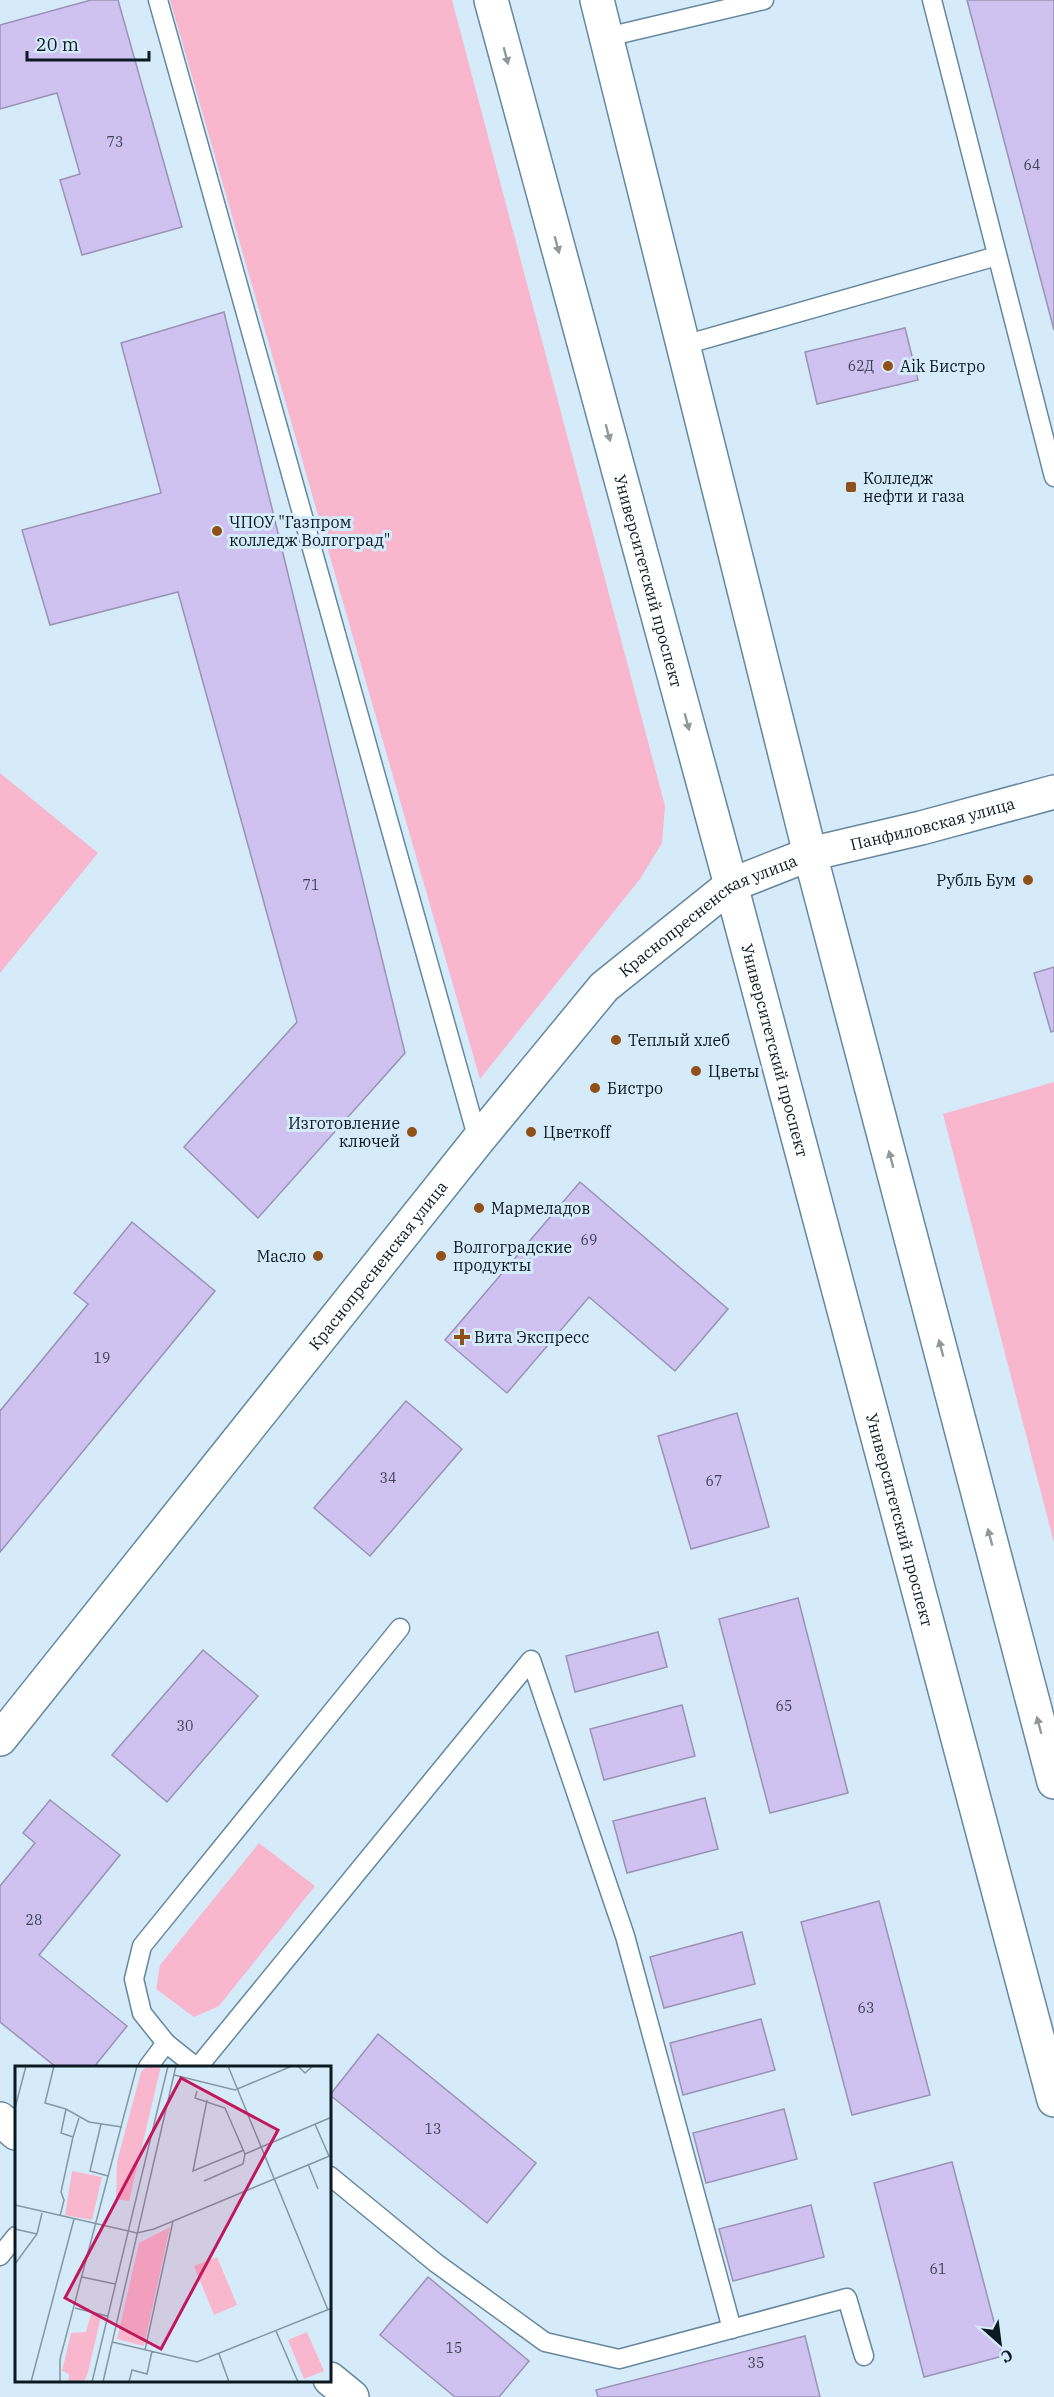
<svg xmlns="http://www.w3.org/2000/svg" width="1054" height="2397" font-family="'IBM Plex Serif',serif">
	<rect width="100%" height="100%" fill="#d5ebfa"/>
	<g fill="#f9b7cd">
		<path d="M170,0H452L665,806L662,843L640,879L480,1079Z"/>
		<path d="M0,773L98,853L0,973Z"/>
		<path d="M1054,1082V1543L943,1114Z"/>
		<path d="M259,1843L315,1886L219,2006L194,2017L156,1989L160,1965Z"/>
	</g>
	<g fill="#cfc2f1" stroke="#9b92b5" stroke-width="1.5">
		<path d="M91,0H118L182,227L82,255L60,180L80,174L57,93L0,109V25Z"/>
		<path d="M967,0H1054V330Z"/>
		<path d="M224,312L405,1053L258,1218L184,1147L297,1022L178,592L50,625L22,530L161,493L121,343Z"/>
		<path d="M905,328L918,380L817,404L805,352Z"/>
		<path d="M1054,967V1031L1051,1032L1034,973Z"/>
		<path d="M580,1182L728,1309L675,1371L589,1297L507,1393L445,1340Z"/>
		<path d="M132,1222L215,1291L0,1552V1411L88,1304L74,1293Z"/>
		<path d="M406,1401L462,1449L370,1556L314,1508Z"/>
		<path d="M737,1413L769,1527L691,1549L658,1436Z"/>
		<path d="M798,1598L848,1793L770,1813L719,1619Z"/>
		<path d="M658,1632L667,1667L575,1692L566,1656Z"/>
		<path d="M203,1650L258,1696L167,1802L112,1755Z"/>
		<path d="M682,1705L695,1756L604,1780L590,1729Z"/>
		<path d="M705,1798L718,1849L627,1873L613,1821Z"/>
		<path d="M50,1800L120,1855L39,1955L127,2026L94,2067H56L0,2022V1886L35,1843L23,1833Z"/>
		<path d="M879,1901L930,2095L852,2115L801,1922Z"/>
		<path d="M742,1932L755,1984L664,2008L650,1957Z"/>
		<path d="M761,2019L775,2070L683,2095L670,2043Z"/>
		<path d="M378,2034L536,2163L487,2223L330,2095Z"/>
		<path d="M784,2109L797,2159L706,2183L693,2133Z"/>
		<path d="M952,2162L1003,2356L924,2377L874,2183Z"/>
		<path d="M811,2205L824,2257L733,2281L719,2229Z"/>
		<path d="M428,2277L529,2361L499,2397H455L380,2335Z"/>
		<path d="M805,2336L820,2397H598L596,2390Z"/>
	</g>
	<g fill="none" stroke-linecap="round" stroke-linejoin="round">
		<defs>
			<g id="lane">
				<path d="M158,0L478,1140"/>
				<path d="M932,0L1054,477"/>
				<path d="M607,37L764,0"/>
				<path d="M684,345L997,256"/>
				<path d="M166,2043L142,2013L134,1979L142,1946L400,1628"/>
				<path d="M148,2067L166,2043L196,2067"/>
				<path d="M198,2067L531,1660L625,1936L732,2329"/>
				<path d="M330,2176L436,2263L545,2342L619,2359L847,2298L864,2356"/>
				<path d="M0,2256L16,2236"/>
			</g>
			<g id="street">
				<path id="s1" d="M810,854L921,828L1054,792"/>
				<path d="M0,2119L16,2133"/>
				<path d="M330,2379L352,2397"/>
			</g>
			<g id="secondary">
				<path id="s2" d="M0,1739L478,1140L604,987L731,885L810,854"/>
			</g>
			<g id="highway">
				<path id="s3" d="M491,0L731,885L1054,2100"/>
				<path d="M597,0L810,854L1054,1782"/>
			</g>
		</defs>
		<use href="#lane" stroke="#65889f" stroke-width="21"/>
		<use href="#street" stroke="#65889f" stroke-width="36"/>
		<use href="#secondary" stroke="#65889f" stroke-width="36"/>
		<use href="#highway" stroke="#65889f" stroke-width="36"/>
		<use href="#lane" stroke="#fff" stroke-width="18"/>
		<use href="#street" stroke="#fff" stroke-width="33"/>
		<use href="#secondary" stroke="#fff" stroke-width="33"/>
		<use href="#highway" stroke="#fff" stroke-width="33"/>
	</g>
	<defs><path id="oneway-solid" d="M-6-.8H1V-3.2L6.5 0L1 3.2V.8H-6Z" transform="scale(1.5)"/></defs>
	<g fill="#91989b">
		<use href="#oneway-solid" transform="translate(506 56) rotate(75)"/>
		<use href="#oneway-solid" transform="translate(557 245) rotate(75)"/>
		<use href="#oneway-solid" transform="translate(608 433) rotate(75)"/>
		<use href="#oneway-solid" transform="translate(687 722) rotate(75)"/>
		<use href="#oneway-solid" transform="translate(891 1159) rotate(-105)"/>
		<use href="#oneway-solid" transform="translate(941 1348) rotate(-105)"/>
		<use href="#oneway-solid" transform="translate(990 1537) rotate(-105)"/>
		<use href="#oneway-solid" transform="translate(1039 1725) rotate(-105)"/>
	</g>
	<g fill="#905018" stroke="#d5ebfa" stroke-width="2">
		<circle cx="888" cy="366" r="6"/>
		<rect x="845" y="481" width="12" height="12" rx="3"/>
		<circle cx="217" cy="531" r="6"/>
		<circle cx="1028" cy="880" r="6"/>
		<circle cx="616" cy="1040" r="6"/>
		<circle cx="696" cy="1071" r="6"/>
		<circle cx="595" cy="1088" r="6"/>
		<circle cx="412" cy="1132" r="6"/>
		<circle cx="531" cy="1132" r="6"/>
		<circle cx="479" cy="1208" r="6"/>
		<circle cx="318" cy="1256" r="6"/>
		<circle cx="441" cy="1256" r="6"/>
		<path d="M459 1328h6v6h6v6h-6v6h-6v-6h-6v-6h6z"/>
	</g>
	<g text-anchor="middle" stroke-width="6" stroke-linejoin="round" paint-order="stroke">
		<g font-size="14" fill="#3c4355">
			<text x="115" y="147">73</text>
			<text x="1032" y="170">64</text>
			<text x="861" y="371">62Д</text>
			<text x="311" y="890">71</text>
			<text x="589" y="1245">69</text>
			<text x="102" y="1363">19</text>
			<text x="388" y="1483">34</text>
			<text x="714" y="1486">67</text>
			<text x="784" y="1711">65</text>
			<text x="185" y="1731">30</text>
			<text x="34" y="1925">28</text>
			<text x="866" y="2013">63</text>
			<text x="433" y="2134">13</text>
			<text x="938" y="2274">61</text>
			<text x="454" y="2353">15</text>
			<text x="756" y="2368">35</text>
		</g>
		<g font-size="16" fill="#0b1921" stroke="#d5ebfa" text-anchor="start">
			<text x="900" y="372">Aik Бистро</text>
			<text x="863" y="484">Колледж<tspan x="863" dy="18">нефти и газа</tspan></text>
			<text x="229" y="528">ЧПОУ "Газпром<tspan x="229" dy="18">колледж Волгоград"</tspan></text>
			<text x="1016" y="886" text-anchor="end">Рубль Бум</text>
			<text x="628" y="1046">Теплый хлеб</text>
			<text x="708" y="1077">Цветы</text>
			<text x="607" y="1094">Бистро</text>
			<text x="400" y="1129" text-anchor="end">Изготовление<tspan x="400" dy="18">ключей</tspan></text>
			<text x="543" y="1138">Цветкоff</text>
			<text x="491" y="1214">Мармеладов</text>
			<text x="453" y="1253">Волгоградские<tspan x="453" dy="18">продукты</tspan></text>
			<text x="306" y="1262" text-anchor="end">Масло</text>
			<text x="474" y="1343">Вита Экспресс</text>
		</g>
		<g font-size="16" fill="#0b1921" stroke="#d5ebfa">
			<text dy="6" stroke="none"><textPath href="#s3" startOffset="602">Университетский проспект</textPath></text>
			<text dy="6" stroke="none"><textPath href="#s1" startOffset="126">Панфиловская улица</textPath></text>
			<text dy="6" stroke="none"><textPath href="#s2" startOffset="1092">Краснопресненская улица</textPath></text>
			<text dy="6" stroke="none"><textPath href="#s3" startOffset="1088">Университетский проспект</textPath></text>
			<text dy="6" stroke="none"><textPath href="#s2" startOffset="606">Краснопресненская улица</textPath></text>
			<text dy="6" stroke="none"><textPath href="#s3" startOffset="1574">Университетский проспект</textPath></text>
		</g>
	</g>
	<g transform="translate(15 2066)">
		<rect width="316" height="316" fill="#d5ebfa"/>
		<path d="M132,0H146L114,135L101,133L102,96L126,6ZM57,105L87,111L77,154L50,149ZM155,161L129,280L102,273L124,177ZM202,191L222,239L199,249L179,200ZM76,248L86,251L73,306L69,316H53L54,308L47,305L56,267L71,266ZM292,266L309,305L289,313L273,274Z" fill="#f9b7cd"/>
		<path fill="none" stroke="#8497a3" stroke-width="1.5" d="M39,0L30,37L51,43L74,56L107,61M213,0L313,244M283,0L290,7L298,0M159,9L220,24L277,0M182,25L180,32L210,42L230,88L317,51M192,34L178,105L229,84M0,42L11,0M86,58L75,105L93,110M300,58L314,90M58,71L64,52M293,98L303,123M189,115L228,98L230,88M0,139L122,167L139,163L317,89M45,150L49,134L46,126L58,71L46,67L51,43M0,163L22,168M0,198L22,168L27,147M67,211L100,218M60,242L92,250M261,265L283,316M97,276L182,296L317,242M130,284L158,155M204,288L214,316M16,316L59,153M45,316V293L122,0M77,316L153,0M88,316L161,0M114,316L117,304L132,308L137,285"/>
		<path fill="#c2185b" fill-opacity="0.15" stroke="#c2185b" stroke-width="3" d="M166,12L263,64L146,283L50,232Z"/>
		<rect width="316" height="316" fill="none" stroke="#0b1921" stroke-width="3"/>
	</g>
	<g transform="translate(1000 2343) rotate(152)" stroke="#d5ebfa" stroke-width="4.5" paint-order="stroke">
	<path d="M0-4.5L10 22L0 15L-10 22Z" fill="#0b1921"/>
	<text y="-9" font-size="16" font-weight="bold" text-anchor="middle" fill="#0b1921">С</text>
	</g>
	<path d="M27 51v9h122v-9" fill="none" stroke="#0b1921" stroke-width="3"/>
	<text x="36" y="51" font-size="18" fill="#0b1921" stroke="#d5ebfa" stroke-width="4.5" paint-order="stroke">20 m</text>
</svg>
